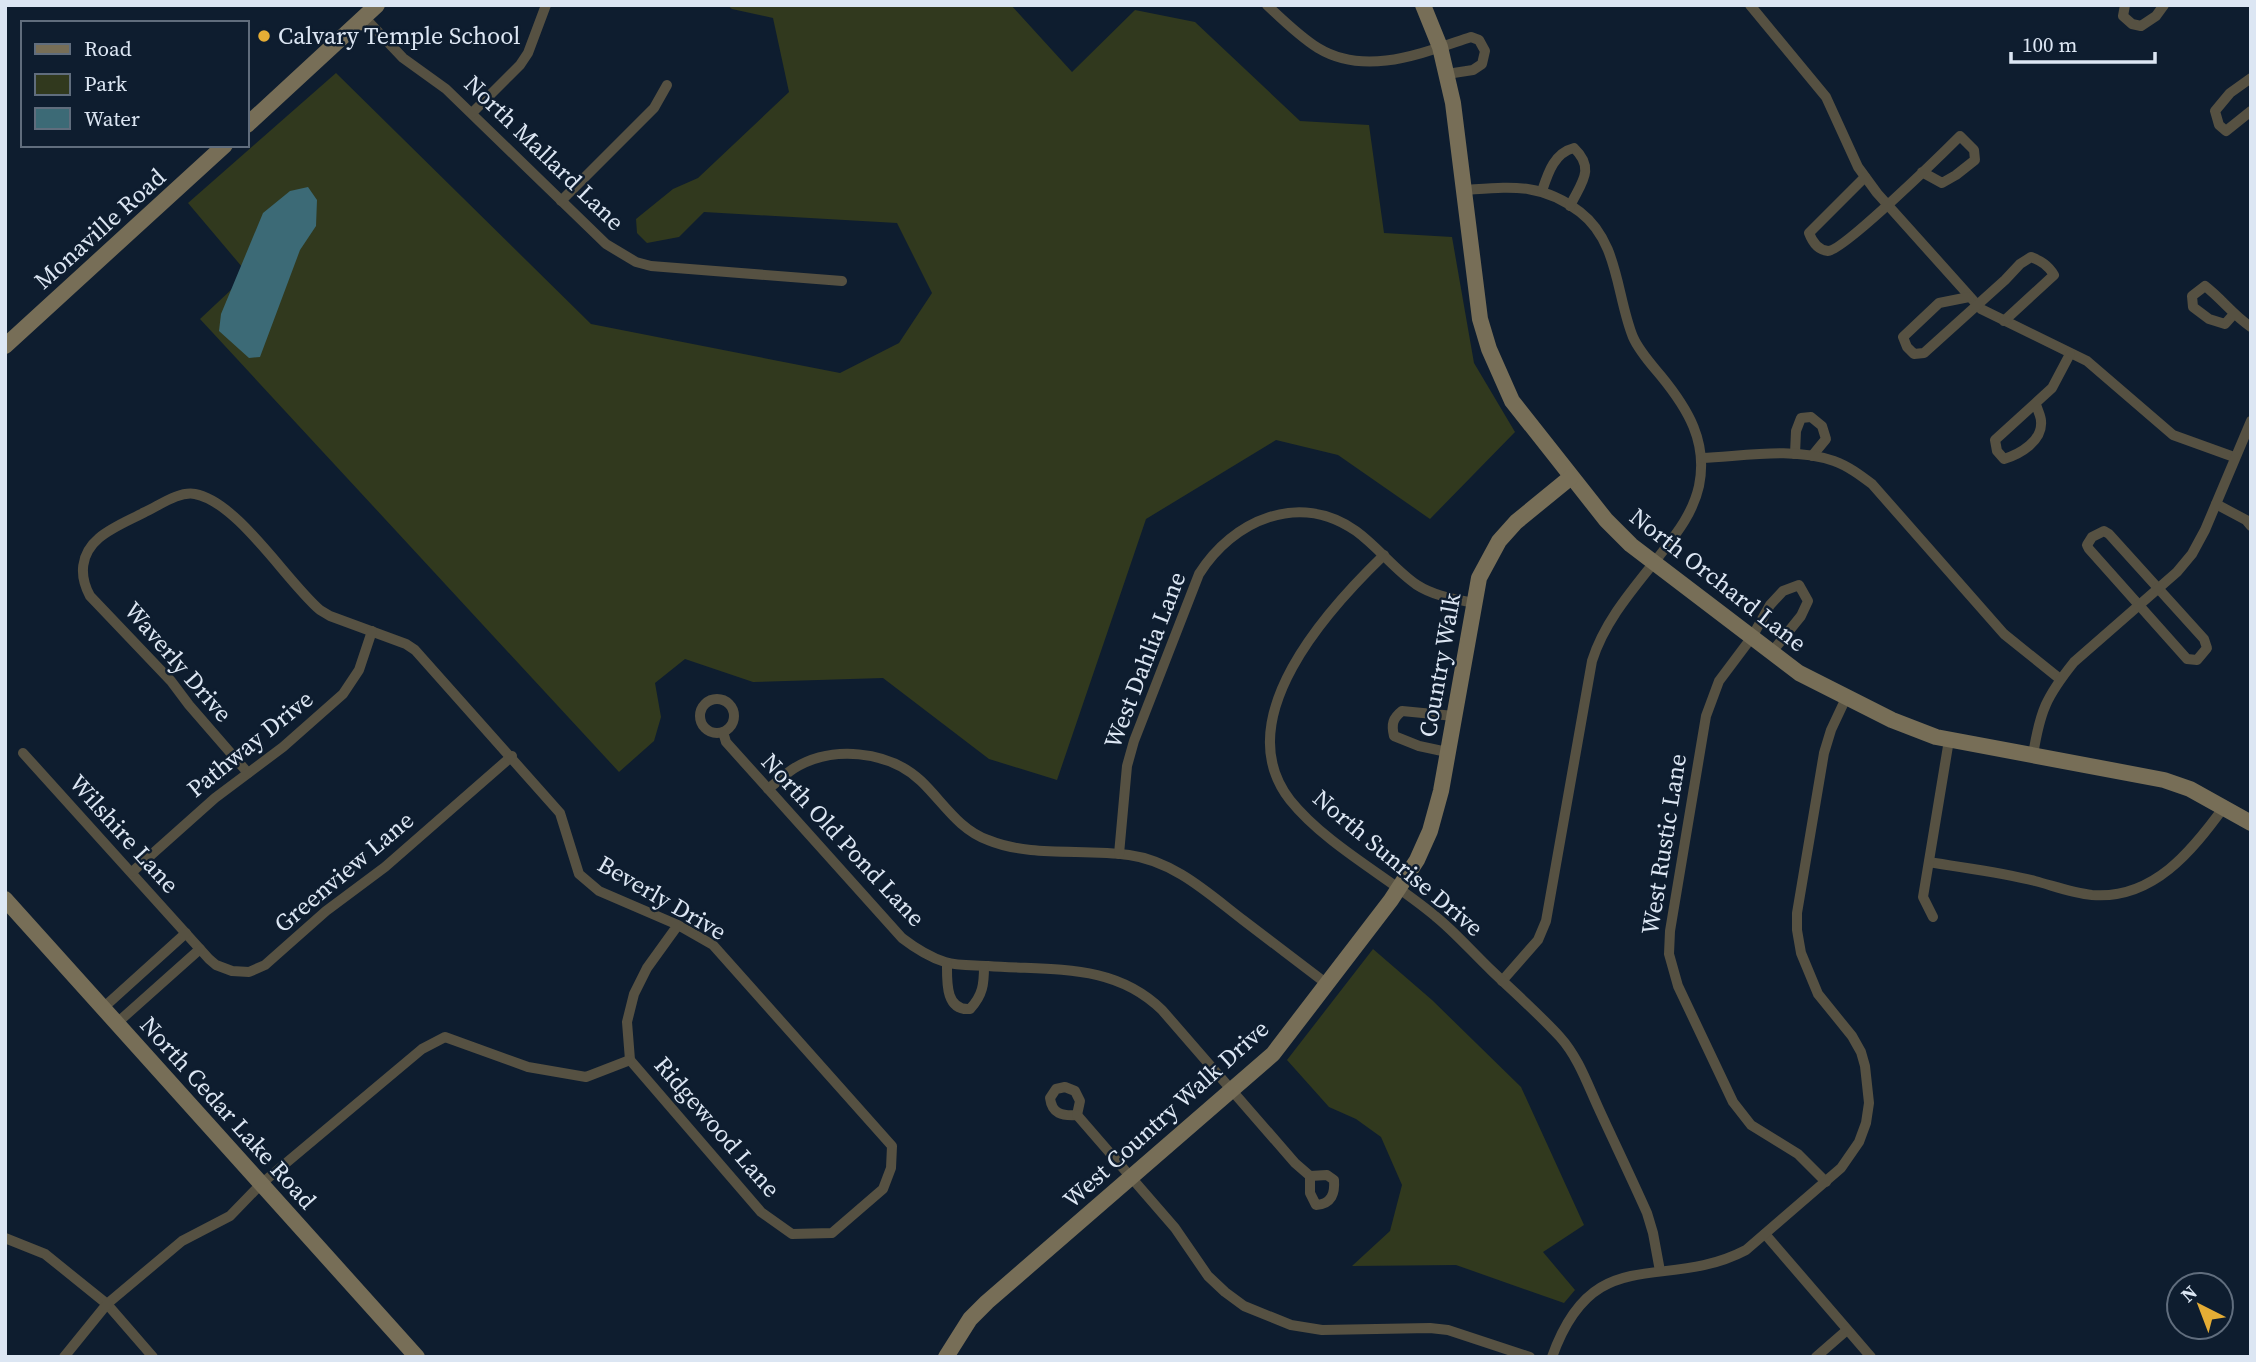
<svg xmlns="http://www.w3.org/2000/svg" width="2256" height="1362" font-family="'Source Serif 4',serif">
	<rect width="100%" height="100%" fill="#0e1d2f"/>
	<g fill="#31391e">
		<path d="M727,5H1011L1072,72L1135,10L1195,22L1300,121L1369,125L1384,233L1452,237L1474,363L1515,432L1430,519L1338,455L1276,440L1146,519L1057,780L989,759L883,678L753,682L685,659L655,683L661,717L654,741L619,772L200,319L248,274L188,203L336,73L591,324L840,373L899,343L932,293L897,223L704,212L679,237L647,243L637,233L636,219L673,189L698,178L789,92L773,18L732,9Z"/>
		<path d="M1373,949L1432,1000L1521,1087L1584,1225L1543,1252L1575,1290L1564,1303L1456,1265L1352,1266L1390,1231L1402,1185L1381,1137L1356,1119L1329,1107L1287,1060Z"/>
	</g>
	<path fill="#3c6a76" d="M308,187L317,200L316,226L300,250L260,357L249,358L219,331L221,314L263,213L290,191Z"/>
	<g fill="none" stroke-linecap="round" stroke-linejoin="round">
		<g stroke="#565142" stroke-width="10">
			<path d="M1267,5C1283,20 1299,36 1318,48C1366,77 1422,53 1471,37L1479,40L1485,51L1482,64L1473,70L1447,74"/>
			<path d="M1750,5L1826,97L1858,167L1877,193L1981,309L2087,361L2173,435L2234,457"/>
			<path d="M2125,5L2123,16L2132,24L2141,26L2156,16L2164,5"/>
			<path d="M364,17L403,58L446,89L606,244L636,262L651,266L842,281"/>
			<path d="M2251,78L2230,93L2215,111L2219,125L2226,131L2251,111"/>
			<path d="M472,113L520,65L528,53L546,5"/>
			<path d="M1865,177L1809,233C1812,241 1817,250 1828,251C1843,251 1943,153 1960,136L1974,150L1975,160L1956,175L1942,183L1922,172"/>
			<path d="M1464,190C1510,187 1541,182 1580,212C1619,242 1616,295 1633,337C1639,351 1651,364 1661,376C1688,409 1708,442 1699,486C1693,513 1677,533 1660,555C1634,588 1605,620 1592,661L1546,921L1538,940L1502,981"/>
			<path d="M1542,191C1548,173 1554,153 1574,148C1596,169 1581,183 1570,206"/>
			<path d="M561,201L654,108L667,85"/>
			<path d="M1969,297L1939,303L1903,337L1907,347L1914,354L1924,353L2005,280L2020,264L2031,257C2041,261 2048,265 2054,275L2004,321"/>
			<path d="M2233,315L2225,324L2209,319L2193,307L2192,296L2205,286C2222,299 2233,315 2251,327"/>
			<path d="M2036,404C2037,409 2041,416 2041,421C2043,441 2020,454 2004,459L1997,451L1995,440L2052,388L2070,354"/>
			<path d="M1795,454L1796,431L1801,418L1811,417L1822,426L1826,439L1812,456"/>
			<path d="M1702,458C1745,456 1792,447 1834,461C1848,466 1860,475 1872,484L2004,634L2060,679"/>
			<path d="M2216,504L2246,520L2251,526"/>
			<path d="M2104,531L2109,534L2204,639L2207,648L2197,660L2187,659L2089,549L2087,545L2092,537Z"/>
			<path d="M1384,555C1328,609 1227,719 1290,800C1326,845 1390,878 1435,916C1455,932 1473,953 1492,971C1515,993 1539,1014 1560,1037C1578,1057 1587,1083 1598,1107C1614,1142 1631,1177 1647,1213L1653,1233L1660,1271"/>
			<path d="M1772,652L1801,616L1808,601L1799,585L1783,591L1770,605L1752,637L1719,681L1706,716L1670,931L1669,954L1678,986L1733,1102L1751,1125L1798,1154L1826,1182"/>
			<circle cx="717" cy="716" r="17"/>
			<path d="M723,732L726,742L902,938C915,948 929,957 945,962C958,966 974,965 988,966C1051,971 1113,962 1162,1010L1295,1163L1310,1176"/>
			<path d="M1447,752L1419,746L1394,736C1391,724 1393,718 1402,711L1454,716"/>
			<path d="M23,753L209,959L216,965L232,971L249,972L265,965L326,911L385,867L512,756"/>
			<path d="M2033,755C2040,711 2046,697 2074,662L2177,572L2192,554L2205,530L2251,421"/>
			<path d="M248,773L189,705L171,681L90,596C79,576 80,554 99,538C112,527 130,520 145,512C160,505 179,491 195,494C238,502 287,582 320,610L330,616L406,644L415,650L560,813L579,874L599,891L678,925L713,945L892,1146L891,1168L883,1189L832,1233L792,1234L761,1212L630,1060L627,1022L634,994L647,968L678,925"/>
			<path d="M768,789C776,783 784,775 793,769C831,745 888,750 921,781C943,802 958,829 988,840C1032,858 1083,848 1129,855C1174,861 1209,894 1243,920C1271,941 1299,963 1327,984"/>
			<path d="M1119,854L1127,766L1134,741L1199,574C1233,520 1299,491 1356,531C1378,547 1395,570 1417,585C1434,596 1455,599 1474,603"/>
			<path d="M1929,862C1964,868 2000,872 2035,881C2054,886 2073,893 2092,895C2153,900 2192,851 2224,807"/>
			<path d="M132,872L215,798L283,747L343,694L359,670L372,631"/>
			<path d="M1933,917L1923,897L1949,740"/>
			<path d="M947,963C947,981 945,1011 970,1009C983,995 984,984 984,966"/>
			<path d="M103,1008L186,933"/>
			<path d="M117,1023L200,949"/>
			<path d="M1065,1087L1075,1091L1080,1101L1077,1115C1062,1116 1052,1114 1050,1098L1056,1089Z"/>
			<path d="M1077,1115L1175,1228L1208,1276L1225,1292L1244,1306L1291,1325L1322,1330L1430,1328L1448,1330L1530,1357"/>
			<path d="M1327,1175L1334,1180C1335,1193 1332,1204 1316,1205L1310,1193V1176Z"/>
			<path d="M1765,1234L1871,1357"/>
			<path d="M5,1238L45,1254L107,1304L153,1357"/>
			<path d="M64,1357L107,1304L182,1241L230,1216L261,1184L422,1049L445,1037L528,1067L586,1077L630,1060"/>
			<path d="M1552,1357C1594,1239 1664,1293 1746,1250L1841,1168L1859,1142L1866,1123L1869,1103L1865,1066L1861,1052L1852,1036L1818,994L1801,953L1797,930V913L1824,753L1831,730L1846,698"/>
			<path d="M1816,1357L1847,1330"/>
		</g>
		<g stroke="#776e57" stroke-width="16">
			<path d="M1423,5L1440,47L1453,103L1480,319L1489,349L1512,401L1606,520L1631,545L1799,673L1892,720L1936,737L2164,780L2190,789L2251,823"/>
			<path d="M247,125L377,5"/>
			<path d="M5,346L225,145"/>
			<path d="M5,899L417,1357"/>
			<path d="M946,1357L970,1319L987,1302L1273,1054L1391,900L1417,860L1430,831L1441,791L1479,578L1499,541L1516,522L1571,477"/>
		</g>
	</g>
	<circle fill="#e5ad35" stroke="#0e1d2f" stroke-width="2.5" cx="264" cy="36" r="7"/>
	<g text-anchor="middle" stroke-width="5" stroke-linejoin="round" paint-order="stroke">
		<g font-size="24" fill="#dce6f3" stroke="#0e1d2f" text-anchor="start">
			<text x="278" y="44">Calvary Temple School</text>
		</g>
		<g font-size="24" fill="#dce6f3" stroke="#0e1d2f">
			<text transform="translate(544 153) rotate(44)" y="8">North Mallard Lane</text>
			<text transform="translate(100 229) rotate(-42)" y="8">Monaville Road</text>
			<text transform="translate(1718 580) rotate(38)" y="8">North Orchard Lane</text>
			<text transform="translate(1145 660) rotate(-69)" y="8">West Dahlia Lane</text>
			<text transform="translate(178 662) rotate(49)" y="8">Waverly Drive</text>
			<text transform="translate(1440 665) rotate(-80)" y="8">Country Walk</text>
			<text transform="translate(250 744) rotate(-39)" y="8">Pathway Drive</text>
			<text transform="translate(124 834) rotate(48)" y="8">Wilshire Lane</text>
			<text transform="translate(843 840) rotate(47)" y="8">North Old Pond Lane</text>
			<text transform="translate(1664 844) rotate(-81)" y="8">West Rustic Lane</text>
			<text transform="translate(1398 863) rotate(40)" y="8">North Sunrise Drive</text>
			<text transform="translate(344 872) rotate(-40)" y="8">Greenview Lane</text>
			<text transform="translate(662 898) rotate(30)" y="8">Beverly Drive</text>
			<text transform="translate(228 1113) rotate(48)" y="8">North Cedar Lake Road</text>
			<text transform="translate(1166 1114) rotate(-42)" y="8">West Country Walk Drive</text>
			<text transform="translate(717 1127) rotate(49)" y="8">Ridgewood Lane</text>
		</g>
	</g>
	<rect width="2256" height="1362" fill="none" stroke="#dce6f3" stroke-width="14"/>
	<rect x="21" y="21" width="228" height="126" fill="#0e1d2f" stroke="#606d7d" stroke-width="2"/>
	<rect x="35" y="44" width="35" height="10" fill="#776e57" stroke="#606d7d" stroke-width="2"/>
	<text x="84" y="56" font-size="21" fill="#dce6f3">Road</text>
	<rect x="35" y="74" width="35" height="21" fill="#31391e" stroke="#606d7d" stroke-width="2"/>
	<text x="84" y="91" font-size="21" fill="#dce6f3">Park</text>
	<rect x="35" y="108" width="35" height="21" fill="#3c6a76" stroke="#606d7d" stroke-width="2"/>
	<text x="84" y="126" font-size="21" fill="#dce6f3">Water</text>
	<g transform="translate(2200 1306) rotate(318)"><circle r="33" fill="#0e1d2f" stroke="#606d7d" stroke-width="2"/>
	<path d="M0-5L12 26L0 18L-12 26Z" fill="#e5ad35"/>
	<text y="-10" font-size="19" font-weight="bold" text-anchor="middle" fill="#dce6f3">N</text>
	</g>
	<path d="M2011 52v10h144v-10" fill="none" stroke="#dce6f3" stroke-width="3.5"/>
	<text x="2022" y="52" font-size="21" fill="#dce6f3" stroke="#0e1d2f" stroke-width="5" paint-order="stroke">100 m</text>
</svg>
